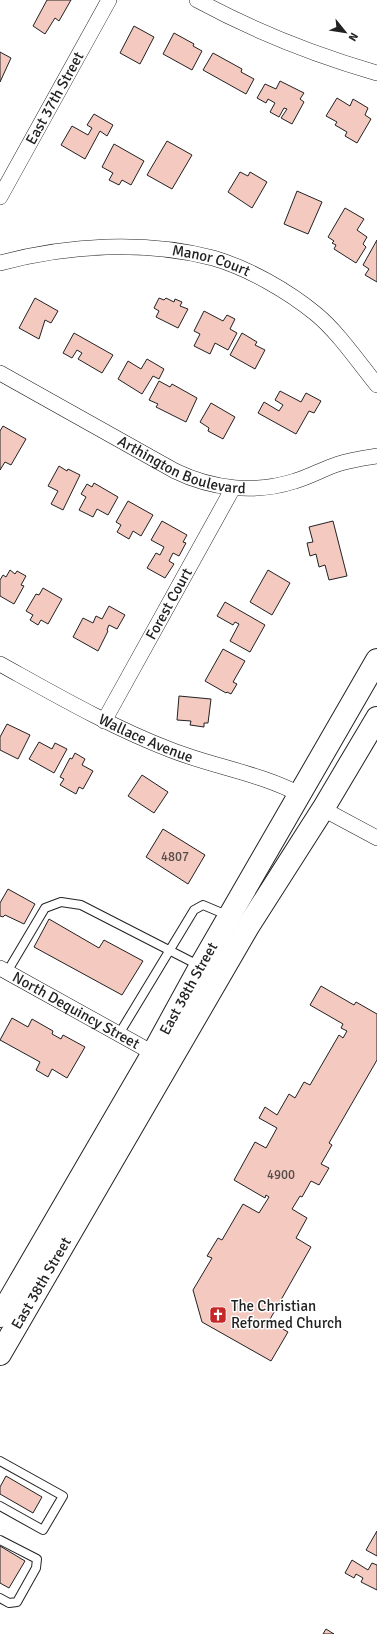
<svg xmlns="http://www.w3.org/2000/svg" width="377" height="1634" font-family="Signika,sans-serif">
	<rect width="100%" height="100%" fill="#fff"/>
	<g fill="#f3c9c0" stroke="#222">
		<path d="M47,0H71L59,21L55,18L45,34L33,26Z"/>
		<path d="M134,26L154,37L140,64L120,53Z"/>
		<path d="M174,33L194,44L193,46L202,51L192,70L163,54Z"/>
		<path d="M0,52L11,58L0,82Z"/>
		<path d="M213,53L242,69L241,72L254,79L246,94L203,70Z"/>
		<path d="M280,81L304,93L300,99L304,102L292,124L281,118L287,109L284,108L279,117L270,112L275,103L268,99L266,103L257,98L265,84L276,89Z"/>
		<path d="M337,98L350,106L353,99L368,108L365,115L371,119L357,143L345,136L347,132L335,125L337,122L326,116Z"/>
		<path d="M94,114L113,125L107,136L100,131L85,159L61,145L72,126L88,135L92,128L87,125Z"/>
		<path d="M167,141L192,155L172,189L147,175Z"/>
		<path d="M114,144L144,161L131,185L122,180L119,185L109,180L113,173L102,167Z"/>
		<path d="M240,172L248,176L250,172L267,182L252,208L228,192Z"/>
		<path d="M297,191L322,202L308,234L284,224Z"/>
		<path d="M345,208L364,219L357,230L367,237L363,244L366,247L356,263L334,249L336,245L332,243L334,241L328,237Z"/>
		<path d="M377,240V282L365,275L369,269L363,265Z"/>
		<path d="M35,298L58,311L51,323L45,320L39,339L19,328Z"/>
		<path d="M159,298L164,300L166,298L174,302L175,299L182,302L180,306L188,309L178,328L156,317L159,311L154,308Z"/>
		<path d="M204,311L223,321L227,315L235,319L230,329L237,333L228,350L215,343L210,354L194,346L200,334L194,331Z"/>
		<path d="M74,333L113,355L102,373L78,359L82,353L77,350L72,358L63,353Z"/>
		<path d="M242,333L257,342L255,345L265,350L255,369L230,355Z"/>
		<path d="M147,359L164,369L159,379L153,376L142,394L118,379L128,361L141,369Z"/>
		<path d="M159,381L170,387L172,384L197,398L186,422L156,407L158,404L149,400Z"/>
		<path d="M280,391L301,402L306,393L321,401L314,413L309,411L296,434L258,413L264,402L279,411L283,405L275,400Z"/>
		<path d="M211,403L235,417L223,439L208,431L209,428L200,422Z"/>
		<path d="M3,426L26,439L11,465L5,462L0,470V431Z"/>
		<path d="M59,466L67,471L68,469L80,475L63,510L51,504L58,491L48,486Z"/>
		<path d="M94,483L118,497L108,515L97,509L93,517L79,510L86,497L81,494L87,484L92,487Z"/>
		<path d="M128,501L153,515L141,536L133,531L129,539L117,532L121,525L116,522Z"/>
		<path d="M162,521L187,535L183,542L186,543L179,556L173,553L169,561L174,564L165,578L147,568L156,553L160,555L164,547L151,540Z"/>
		<path d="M333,521L347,576L329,580L325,565L319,567L316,554L310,556L307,543L313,542L309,527Z"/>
		<path d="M10,570L15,574L17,571L26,576L21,585L24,586L14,604L0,596V580L3,575L6,577Z"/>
		<path d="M268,570L290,583L272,615L250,602Z"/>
		<path d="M43,588L62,599L48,624L41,620L38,625L30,620L33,615L26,611L36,594L39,595Z"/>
		<path d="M225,602L265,625L250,652L230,641L239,624L235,622L233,625L217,616Z"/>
		<path d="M109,606L125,615L117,629L109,625L107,630L108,631L98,651L73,637L83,618L93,623L96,616L102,619Z"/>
		<path d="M223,649L245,661L233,682L237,684L231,694L227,692L226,693L205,681Z"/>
		<path d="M179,696L211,699L208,723H204V727L190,725L191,721L177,720Z"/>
		<path d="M7,724L30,735L18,759L0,750V737Z"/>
		<path d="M39,742L52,749L55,743L67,749L54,773L29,759Z"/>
		<path d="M75,753L85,759L82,765L93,771L83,789L79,787L76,794L60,785L64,779L60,777L70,758L72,759Z"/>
		<path d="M142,775L168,792L154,813L128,796Z"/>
		<path d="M163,829L205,855L188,884L146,857Z"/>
		<path d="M8,889L35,904L24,924L5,915L3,917L0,916V903Z"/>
		<path d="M49,919L99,948L104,940L143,961L122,995L34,947Z"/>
		<path d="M321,986L354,1005L356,1002L377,1014V1060L329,1143L332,1145L321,1164L329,1168L319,1185L311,1181L302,1197L300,1196L292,1209L307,1218L296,1238L311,1247L269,1321L288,1332L271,1361L202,1322L193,1290L212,1258L207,1256L218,1238L222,1240L243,1204L259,1213L269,1197L266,1195L265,1198L234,1180L255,1142L266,1148L277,1128L259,1118L265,1107L277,1115L289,1094L295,1098L304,1082L310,1085L339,1035L343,1038L347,1031L341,1028L343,1024L310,1005Z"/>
		<path d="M12,1018L28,1027L32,1019L53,1031L52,1034L61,1039L63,1035L85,1047L67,1078L52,1069L48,1077L36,1070L40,1062L0,1040Z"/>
		<path d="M6,1476L42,1497L33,1513L0,1494V1487Z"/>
		<path d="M377,1531V1556L366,1550Z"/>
		<path d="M0,1546L25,1561L9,1588L0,1583Z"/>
		<path d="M352,1560L368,1570L372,1563L377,1565V1590L361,1582L363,1578L356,1574L354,1578L345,1573Z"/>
		<path d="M326,1629L334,1634H323Z"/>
	</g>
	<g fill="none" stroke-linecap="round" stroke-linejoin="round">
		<defs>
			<g id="service">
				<path d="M7,972L45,908L61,902L81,905L200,966"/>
				<path d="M119,1034L194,910L203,905L229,916"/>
				<path d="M0,1461L63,1496L43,1530L0,1506"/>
				<path d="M0,1540L37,1559L36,1568L17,1602L9,1603L0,1598"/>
			</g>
			<g id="minor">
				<path d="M197,0C254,31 315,55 377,73"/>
				<path id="s1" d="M0,197L109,0"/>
				<path id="s2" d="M0,263C67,245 145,240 213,258C248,268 288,291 316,314C338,332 359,363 377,385"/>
				<path id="s3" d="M0,373L175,471C212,489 255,494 295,481C309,477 323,469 338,464C350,460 364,458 377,456"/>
				<path id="s4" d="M0,664C56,695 111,727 171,750C214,767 260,773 301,795"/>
				<path id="s5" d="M104,721L233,488"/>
				<path d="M323,809L377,838"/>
				<path id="s6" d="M0,968L153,1053"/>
			</g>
			<g id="primary">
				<path id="s7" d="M0,1316L153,1053L200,967L377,660"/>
				<path id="s8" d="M0,1354L249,925L323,809L377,718"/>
			</g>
		</defs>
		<use href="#service" stroke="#222" stroke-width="10"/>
		<use href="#minor" stroke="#222" stroke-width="16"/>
		<use href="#primary" stroke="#222" stroke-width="24"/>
		<use href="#service" stroke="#fff" stroke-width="8"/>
		<use href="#minor" stroke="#fff" stroke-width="15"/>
		<use href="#primary" stroke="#fff" stroke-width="22"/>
	</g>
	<defs>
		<symbol id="church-square" viewBox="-11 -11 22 22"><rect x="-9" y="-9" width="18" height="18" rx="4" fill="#c62828" stroke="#fff"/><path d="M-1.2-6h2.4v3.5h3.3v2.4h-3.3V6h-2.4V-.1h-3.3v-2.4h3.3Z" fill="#fff"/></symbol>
	</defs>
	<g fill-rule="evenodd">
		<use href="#church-square" x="208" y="1305" width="20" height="20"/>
	</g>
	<g text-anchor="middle" stroke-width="3" stroke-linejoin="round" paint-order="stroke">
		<g font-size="13" fill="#564c4a">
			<text x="175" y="861">4807</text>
			<text x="281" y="1179">4900</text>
		</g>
		<g font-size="15" fill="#222" stroke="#fff">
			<text dy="5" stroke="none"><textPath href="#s1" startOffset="113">East 37th Street</textPath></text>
			<text dy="5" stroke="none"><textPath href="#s2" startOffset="214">Manor Court</textPath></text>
			<text dy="5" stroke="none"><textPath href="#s3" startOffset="205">Arthington Boulevard</textPath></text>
			<text dy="5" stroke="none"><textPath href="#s5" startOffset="134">Forest Court</textPath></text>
			<text dy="5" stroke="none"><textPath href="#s4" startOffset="164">Wallace Avenue</textPath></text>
			<text dy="5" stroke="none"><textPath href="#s7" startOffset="378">East 38th Street</textPath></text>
			<text dy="5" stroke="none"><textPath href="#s6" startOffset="87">North Dequincy Street</textPath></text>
			<text dy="5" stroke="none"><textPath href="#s8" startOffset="82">East 38th Street</textPath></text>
		</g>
		<g font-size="15" fill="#222" stroke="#fff" text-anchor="start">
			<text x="231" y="1311">The Christian<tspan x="231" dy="17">Reformed Church</tspan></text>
		</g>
	</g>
	<g transform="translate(345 32) rotate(120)" stroke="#ffffff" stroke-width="3" paint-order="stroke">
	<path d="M0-3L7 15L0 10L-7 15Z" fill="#222222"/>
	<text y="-6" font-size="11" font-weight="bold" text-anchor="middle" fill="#222222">N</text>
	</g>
</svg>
